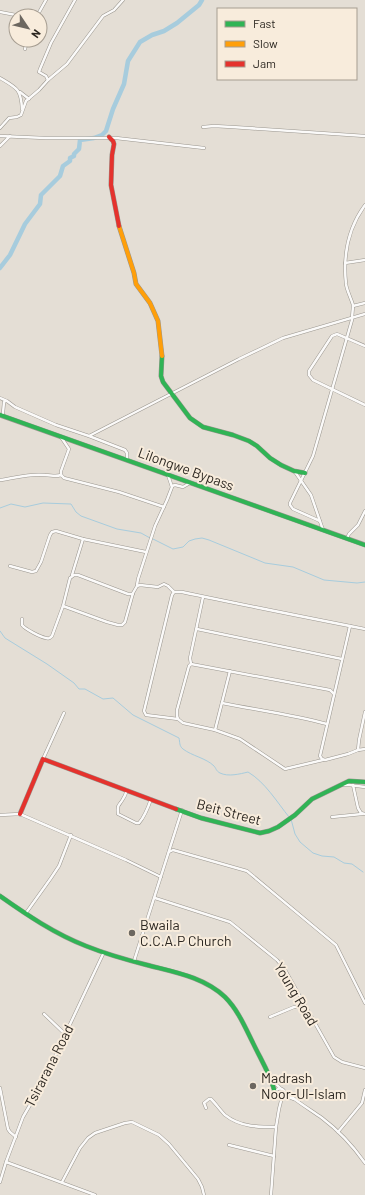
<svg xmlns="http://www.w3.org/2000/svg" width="365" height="1195" font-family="Barlow,sans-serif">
	<rect width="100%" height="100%" fill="#e4ded5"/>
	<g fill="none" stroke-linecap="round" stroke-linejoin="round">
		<g stroke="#a7ccdd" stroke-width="1">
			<path d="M0,508L11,504L25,507L43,503L71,504L76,512L81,516L117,529L141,533L150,538"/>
			<path d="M153,539L173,549L183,547L189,541L195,539L202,538L209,540L265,563L293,567L324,580L357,583L365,582"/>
			<path d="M0,631L5,638L47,664L74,683L79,689H85L103,699L113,698L133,715L179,738C180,742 179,746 183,749C192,756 206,758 214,766C216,768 216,771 220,773C228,777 240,774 248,772C265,782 277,802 289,817"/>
			<path d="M291,819L295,834L300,842L313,853L322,856L334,857L344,863L352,864L363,872"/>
		</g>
		<path stroke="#a7ccdd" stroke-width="4.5" d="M0,268L10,255L25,224L40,204L41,195L60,176L63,166L70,161V158L74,156V154L79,149L80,140L94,138L102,135L106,131L113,109L124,84L128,61L140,42L152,35L164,31L177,23L199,5L202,0"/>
		<defs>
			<g id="street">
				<path d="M0,12L21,16"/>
				<path d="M37,16L46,0"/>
				<path d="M25,49L27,40"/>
				<path d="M0,78C17,88 21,89 22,109"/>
				<path d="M48,80L46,76L39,72L40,69L51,43L75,0"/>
				<path d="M20,92L29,99"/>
				<path d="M203,127L214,126L232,127L365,136"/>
				<path d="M0,128L9,118L17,117L21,115L26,101L39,90L48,80L67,64L103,16L114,10L123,0"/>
				<path d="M0,136L45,138H116L204,148"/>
				<path d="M0,146L10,136"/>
				<path d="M345,263L365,260"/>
				<path d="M353,306L365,303"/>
				<path d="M365,346L337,334L332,336L309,371V375L313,380L365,405"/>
				<path d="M0,398L7,401L15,407L56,425L89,436L125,450L127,453V460"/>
				<path d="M3,413L4,402L6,401"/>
				<path d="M89,436L239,359L283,338L365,314"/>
				<path d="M61,437L69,449L61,471V475L64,478L119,492L164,507"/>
				<path d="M295,472L311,495L323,530"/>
				<path d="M0,480C15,478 30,473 45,475C51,475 55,477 61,475"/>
				<path d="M172,486L175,485L183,487L190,483"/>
				<path d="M320,521L293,509L290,505V503L313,456L352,320C352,315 353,309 353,305C351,298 347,291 346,284C343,256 348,228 365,205"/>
				<path d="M347,538L349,534L358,525L365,511"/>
				<path d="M10,566L32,572L36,571L41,562L50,535L52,532L56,531L83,539L146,552"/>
				<path d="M72,575L83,539"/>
				<path d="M137,585L138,579L155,526L167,500L172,487L168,475"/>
				<path d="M174,592L172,595L144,711L146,715L178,719"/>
				<path d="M203,597L190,658L191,664L189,666L177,710V716L178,719L183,723L215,730L240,739L285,769L323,760"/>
				<path d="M63,606L107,622L118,625H122L125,622L133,593L137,586L140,585L158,587L164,584L168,586L174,592H182C243,605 304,617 365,629"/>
				<path d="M22,619V625C25,629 40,637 46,638C49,639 50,638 52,636L63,606L70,578L74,575H78L128,594H133"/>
				<path d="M350,626L320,756L322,759L325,760L348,754L358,750L365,749"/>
				<path d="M197,629L342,659"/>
				<path d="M191,664L330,690L334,694"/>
				<path d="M222,703C257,710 293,715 327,724"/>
				<path d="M215,730L230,671"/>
				<path d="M358,750L359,740L365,712"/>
				<path d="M43,759L64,713"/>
				<path d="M344,785H349L365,787"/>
				<path d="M353,785L358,808L361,813L365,814"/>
				<path d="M127,790C126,793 125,796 123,799C119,806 117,804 118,814L136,823H139C145,816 148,808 151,799"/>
				<path d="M0,815L20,814L126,860L161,877"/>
				<path d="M332,817L362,814"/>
				<path d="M169,852L173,850L247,871L336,945L365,1003"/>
				<path d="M155,898L230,922L235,926L277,960L284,968L334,1057L342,1062L365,1068"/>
				<path d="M26,913L51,878L59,866L71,835"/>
				<path d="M134,961L182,810"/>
				<path d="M44,1014L65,1034"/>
				<path d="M270,1017L294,1007L305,1006"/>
				<path d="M273,1081L280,1088"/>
				<path d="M0,1088L8,1129L10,1132L16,1137"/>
				<circle cx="280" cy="1093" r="4.5"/>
				<path d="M284,1091C296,1101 309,1109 322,1118C338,1130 353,1146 365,1163"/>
				<path d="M206,1108L204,1103L209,1099H211C216,1104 220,1110 225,1115C240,1127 258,1127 276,1127"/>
				<path d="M338,1132L362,1103L365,1090"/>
				<path d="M229,1145L274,1156"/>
				<path d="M6,1162L95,1195"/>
				<path d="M0,1182L6,1162L23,1117L41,1086L104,952"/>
				<path d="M62,1182L80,1148L88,1138L95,1133L125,1123L132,1122L159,1135L169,1144L198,1179L202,1187L204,1195"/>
				<path d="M271,1195L276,1127L279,1109L282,1097H288L294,1099"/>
			</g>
			<g id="fast">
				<path d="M162,356L161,376L163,382L190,418L203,427L233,435L249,441L257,446L270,458L281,465L294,471L305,473"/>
				<path d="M0,415L365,545"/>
				<path d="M176,809L201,818L260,833L269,831L278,827L295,815L312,799L349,781L365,782"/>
				<path d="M0,896C27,915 55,934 86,946C106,954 127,960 147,965C174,972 204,977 225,997C238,1010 245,1027 253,1043C261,1060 271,1075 275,1093"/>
			</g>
			<path id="slow" d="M119,226L134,273L136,284L150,303L158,321L162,356"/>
			<g id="jam">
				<path d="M109,137L113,141L114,144L112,155L111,185L119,226"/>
				<path d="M20,814L43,759L176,809"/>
			</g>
		</defs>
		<use href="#street" stroke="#9a968f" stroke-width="3.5"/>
		<use href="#fast" stroke="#9a968f" stroke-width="5"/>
		<use href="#slow" stroke="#9a968f" stroke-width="5"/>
		<use href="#jam" stroke="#9a968f" stroke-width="5"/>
		<use href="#street" stroke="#fbfaf9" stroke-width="2.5"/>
		<use href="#fast" stroke="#30b455" stroke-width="4"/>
		<use href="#slow" stroke="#ff9f0a" stroke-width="4"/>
		<use href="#jam" stroke="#e5322d" stroke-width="4"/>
	</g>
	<g fill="#6c6760" stroke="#f8ecdc" stroke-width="1.5">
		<circle cx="132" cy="933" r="4"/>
		<circle cx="253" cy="1086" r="4"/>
	</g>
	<g text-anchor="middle" stroke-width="4" stroke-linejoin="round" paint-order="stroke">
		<g font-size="14" fill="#2c2721" stroke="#f8ecdc">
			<text transform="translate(186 469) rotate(20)" y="5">Lilongwe Bypass</text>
			<text transform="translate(229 812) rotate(15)" y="5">Beit Street</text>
			<text transform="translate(296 994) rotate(59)" y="5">Young Road</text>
			<text transform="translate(49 1066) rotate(-63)" y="5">Tsirarana Road</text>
		</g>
		<g font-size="14" fill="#2c2721" stroke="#f8ecdc" text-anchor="start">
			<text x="140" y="930">Bwaila<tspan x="140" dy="16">C.C.A.P Church</tspan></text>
			<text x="261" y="1083">Madrash<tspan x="261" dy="16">Noor-Ul-Islam</tspan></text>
		</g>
	</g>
	<rect x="217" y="8" width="140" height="72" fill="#f8ecdc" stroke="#a69d91"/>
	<rect x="225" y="21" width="20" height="6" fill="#30b455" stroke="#a69d91"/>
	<text x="253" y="28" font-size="12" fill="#2c2721">Fast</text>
	<rect x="225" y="41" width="20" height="6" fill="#ff9f0a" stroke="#a69d91"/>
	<text x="253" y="48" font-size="12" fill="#2c2721">Slow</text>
	<rect x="225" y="61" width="20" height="6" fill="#e5322d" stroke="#a69d91"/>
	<text x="253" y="68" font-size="12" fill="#2c2721">Jam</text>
	<g transform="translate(28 28) rotate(125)"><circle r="19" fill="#f8ecdc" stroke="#a69d91"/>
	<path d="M0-3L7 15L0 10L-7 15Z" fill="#6c6760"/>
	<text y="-6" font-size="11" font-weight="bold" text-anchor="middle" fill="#2c2721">N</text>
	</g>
</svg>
